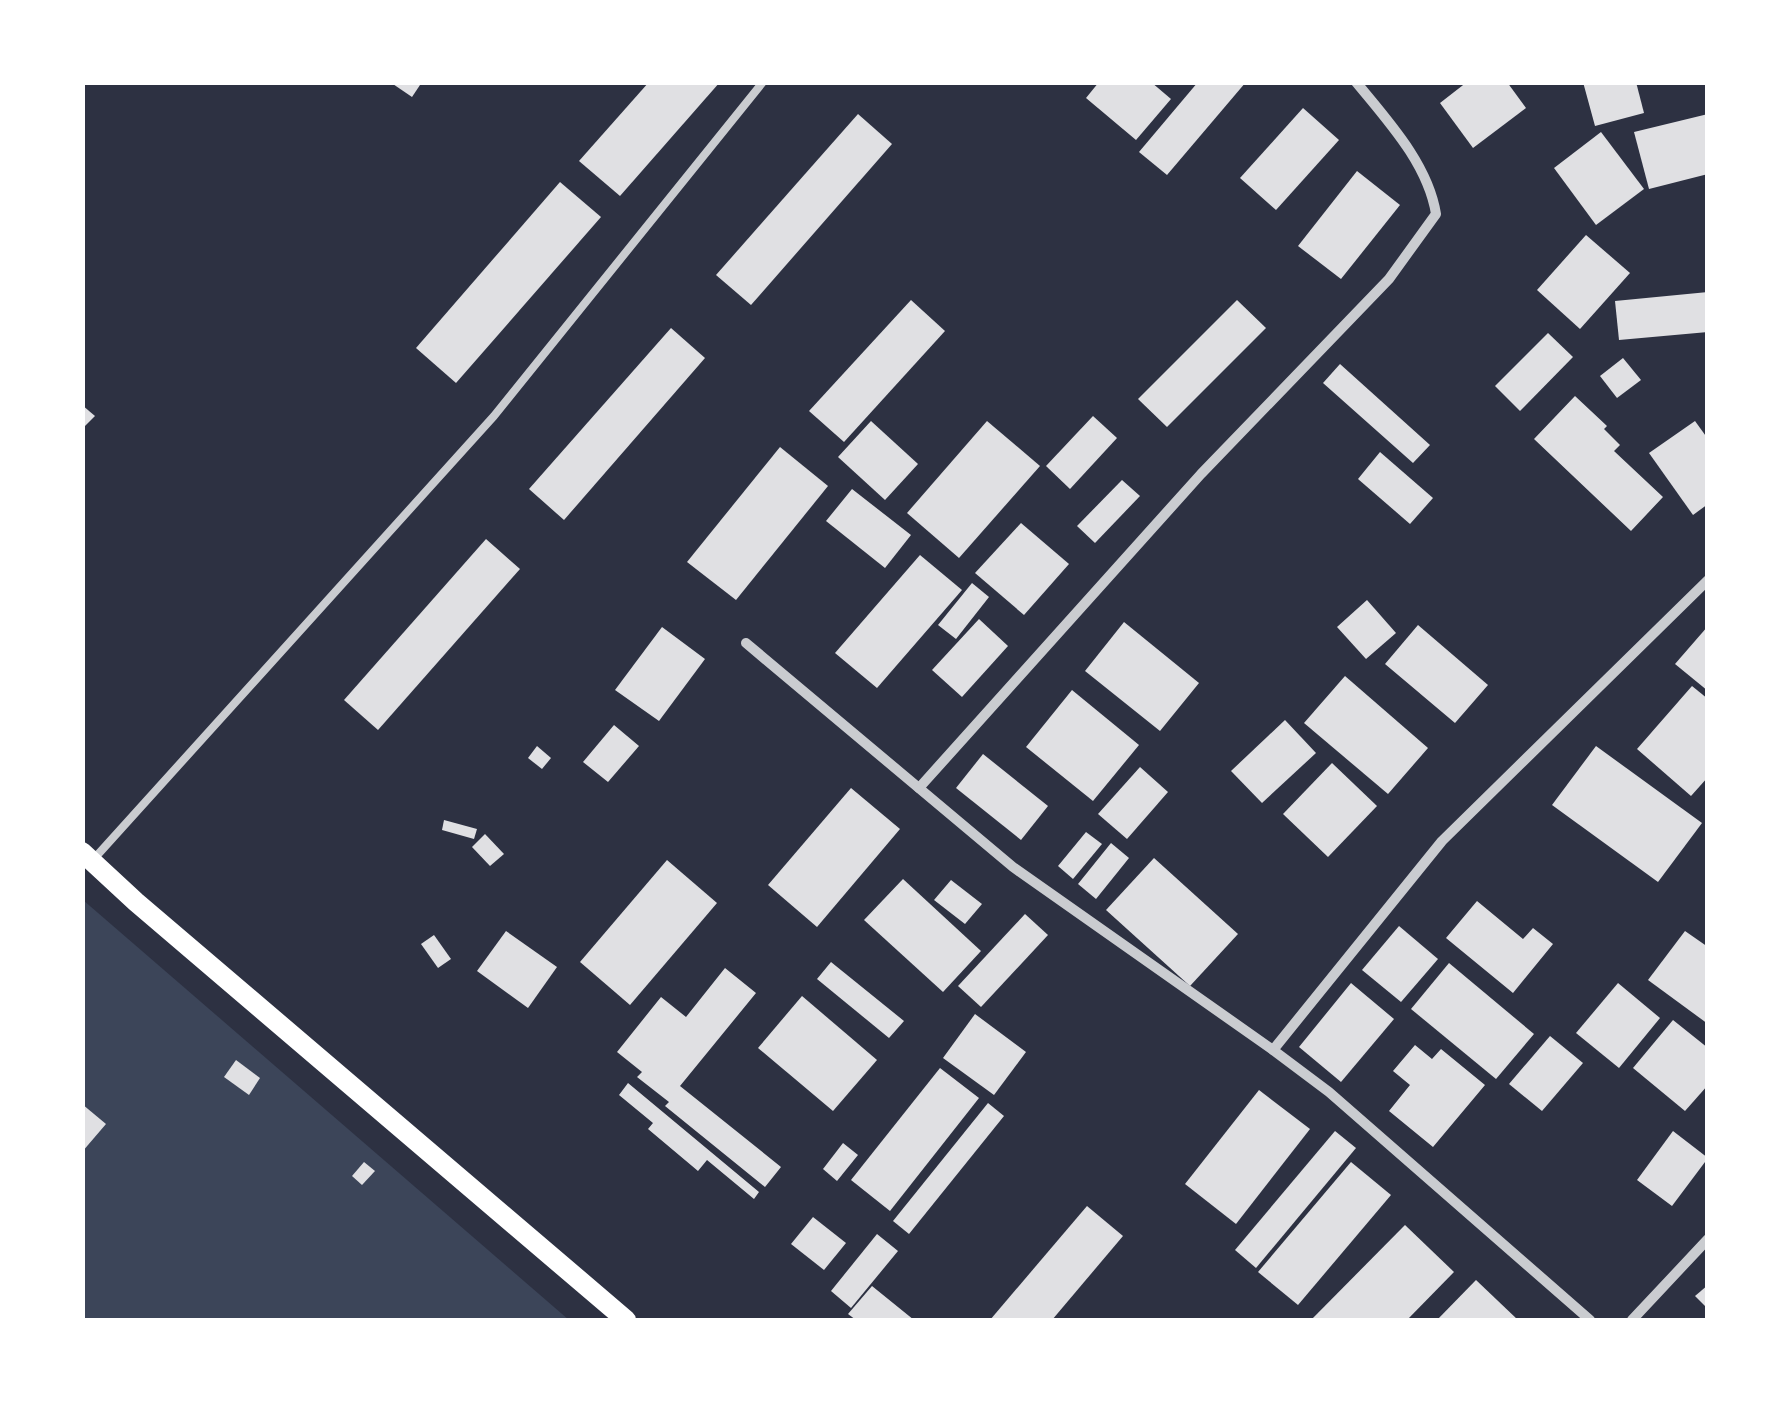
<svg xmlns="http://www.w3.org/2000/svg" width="1790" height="1403" font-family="Poppins,sans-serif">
	<rect width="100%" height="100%" fill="#2d3142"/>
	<path fill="#3c4559" d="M83,900L569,1320H83Z"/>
	<g fill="#e0e0e3">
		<path d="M390,82H422L412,97Z"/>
		<path d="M649,82H720L620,196L579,161Z"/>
		<path d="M1099,82H1151L1171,99L1136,140L1086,98Z"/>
		<path d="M1198,82H1246L1167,175L1139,152Z"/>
		<path d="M1467,82H1507L1526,108L1473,148L1440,103Z"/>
		<path d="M1583,82H1636L1644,113L1595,126Z"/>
		<path d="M1303,108L1339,140L1276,210L1240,178Z"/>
		<path d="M858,114L892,144L751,305L716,275Z"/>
		<path d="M1708,114V174L1649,189L1634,132Z"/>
		<path d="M1601,132L1644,189L1596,225L1554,168Z"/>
		<path d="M1357,171L1400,205L1341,279L1298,246Z"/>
		<path d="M560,182L601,217L456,383L416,348Z"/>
		<path d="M1586,235L1630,273L1580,329L1537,290Z"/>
		<path d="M1708,292V332L1619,340L1615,301Z"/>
		<path d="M911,300L945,331L844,442L809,411Z"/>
		<path d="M1237,300L1266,328L1167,427L1138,399Z"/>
		<path d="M671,328L705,358L564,520L529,489Z"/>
		<path d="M1548,333L1573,357L1520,411L1495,386Z"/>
		<path d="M1623,358L1641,380L1617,398L1600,376Z"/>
		<path d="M1340,364L1430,445L1413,463L1323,383Z"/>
		<path d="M1575,396L1607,426L1604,429L1620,445L1614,451L1663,497L1631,531L1534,439Z"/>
		<path d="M82,405L95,416L82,429Z"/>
		<path d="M1093,416L1117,438L1070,489L1046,466Z"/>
		<path d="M871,421L918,464L885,500L838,457Z"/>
		<path d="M987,421L1040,466L959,558L907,513Z"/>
		<path d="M1695,421L1708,439V504L1693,515L1649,453Z"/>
		<path d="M780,447L828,486L736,600L687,562Z"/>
		<path d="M1380,452L1433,498L1410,524L1358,479Z"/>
		<path d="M1122,480L1140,496L1095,543L1077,526Z"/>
		<path d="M852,489L911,535L885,568L826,521Z"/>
		<path d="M1021,523L1069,564L1024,615L975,573Z"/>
		<path d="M486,539L520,569L378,730L344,700Z"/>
		<path d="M920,555L962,590L877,688L835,653Z"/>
		<path d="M972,583L989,597L956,639L938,625Z"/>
		<path d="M1367,600L1396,633L1366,659L1337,627Z"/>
		<path d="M979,619L1008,646L962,697L932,670Z"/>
		<path d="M1124,622L1199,683L1160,731L1085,671Z"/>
		<path d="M1418,625L1488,685L1455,723L1385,664Z"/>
		<path d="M1708,626V691L1675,664Z"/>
		<path d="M662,627L705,659L659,721L615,690Z"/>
		<path d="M1345,676L1428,748L1388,794L1304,723Z"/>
		<path d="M1692,686L1708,699V777L1691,796L1637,749Z"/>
		<path d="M1072,690L1139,745L1093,801L1026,747Z"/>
		<path d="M1285,720L1316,753L1262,803L1231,771Z"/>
		<path d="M614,725L639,746L608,782L583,762Z"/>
		<path d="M537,746L551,758L542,769L528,758Z"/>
		<path d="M1596,746L1702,823L1658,882L1552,805Z"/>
		<path d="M983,754L1048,806L1021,840L956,788Z"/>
		<path d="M1332,763L1377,806L1328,857L1283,814Z"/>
		<path d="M1140,767L1168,792L1127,839L1098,814Z"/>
		<path d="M851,788L900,829L817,927L768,885Z"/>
		<path d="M444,820L477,829L474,839L442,830Z"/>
		<path d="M1086,832L1102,844L1073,879L1058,866Z"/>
		<path d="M485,834L504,854L490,866L472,847Z"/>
		<path d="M1111,843L1129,858L1096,899L1078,884Z"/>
		<path d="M1154,858L1238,934L1190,986L1106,910Z"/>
		<path d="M667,860L717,903L630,1005L580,962Z"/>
		<path d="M903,879L981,951L943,992L864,920Z"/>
		<path d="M951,880L982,904L965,924L934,900Z"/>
		<path d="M1477,901L1523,939L1533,928L1553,944L1513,993L1446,938Z"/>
		<path d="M1025,914L1048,935L981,1007L958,986Z"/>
		<path d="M1399,926L1438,959L1401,1002L1362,970Z"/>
		<path d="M506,931L557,967L528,1008L477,971Z"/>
		<path d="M1685,931L1708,947V1024L1648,980Z"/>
		<path d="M434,935L451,959L438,968L421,944Z"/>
		<path d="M831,962L904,1021L889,1038L817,979Z"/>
		<path d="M1449,963L1534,1034L1496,1079L1411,1009Z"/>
		<path d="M725,968L756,993L680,1086L781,1167L765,1187L665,1106L669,1102L637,1077L642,1072L617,1052L661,997L686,1017Z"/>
		<path d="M1351,983L1394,1019L1341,1082L1299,1047Z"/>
		<path d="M1618,983L1660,1018L1619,1068L1576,1033Z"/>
		<path d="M802,996L877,1060L833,1111L758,1048Z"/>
		<path d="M975,1014L1026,1052L994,1095L943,1058Z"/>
		<path d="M1673,1020L1708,1048V1085L1685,1111L1633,1068Z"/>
		<path d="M1550,1036L1583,1063L1542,1111L1509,1084Z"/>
		<path d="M1415,1045L1432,1059L1441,1049L1485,1085L1433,1147L1389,1111L1410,1085L1393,1071Z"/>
		<path d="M236,1060L260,1078L249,1095L224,1077Z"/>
		<path d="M940,1068L979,1098L890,1211L851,1180Z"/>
		<path d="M628,1083L759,1192L754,1199L707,1160L698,1171L648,1129L653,1123L619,1095Z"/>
		<path d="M1259,1090L1310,1129L1236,1224L1185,1184Z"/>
		<path d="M988,1103L1004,1116L909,1234L893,1221Z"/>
		<path d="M82,1104L106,1124L82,1152Z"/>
		<path d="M1335,1131L1356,1148L1256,1268L1235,1250Z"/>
		<path d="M1673,1131L1708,1158L1672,1206L1637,1180Z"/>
		<path d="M843,1143L858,1155L837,1181L823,1169Z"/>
		<path d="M364,1162L375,1171L362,1185L352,1176Z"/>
		<path d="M1351,1162L1391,1195L1298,1305L1258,1272Z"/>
		<path d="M1087,1206L1123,1236L1052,1320H990Z"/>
		<path d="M813,1217L846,1243L824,1270L791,1244Z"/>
		<path d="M1405,1225L1454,1272L1407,1320H1311Z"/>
		<path d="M877,1234L898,1251L851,1308L831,1291Z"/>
		<path d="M1476,1280L1518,1320H1437Z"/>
		<path d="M1708,1285V1309L1695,1296Z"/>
		<path d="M872,1286L914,1320H856L848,1314Z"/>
	</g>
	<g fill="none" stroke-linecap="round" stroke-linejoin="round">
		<path stroke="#caccd0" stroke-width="8" d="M92,861L494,416L763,82"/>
		<g stroke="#caccd0" stroke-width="10">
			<path d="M746,643L1013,867L1273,1050"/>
			<path d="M919,788L1201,474L1389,279L1436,214C1428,164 1388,121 1356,82"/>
			<path d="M1590,1320L1329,1092L1273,1050L1442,841L1708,580"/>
			<path d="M1632,1320L1708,1239"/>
		</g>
		<path stroke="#fff" stroke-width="20" d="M82,852L136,902L626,1320"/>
	</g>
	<rect width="1790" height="1403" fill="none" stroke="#ffffff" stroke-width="170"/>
</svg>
